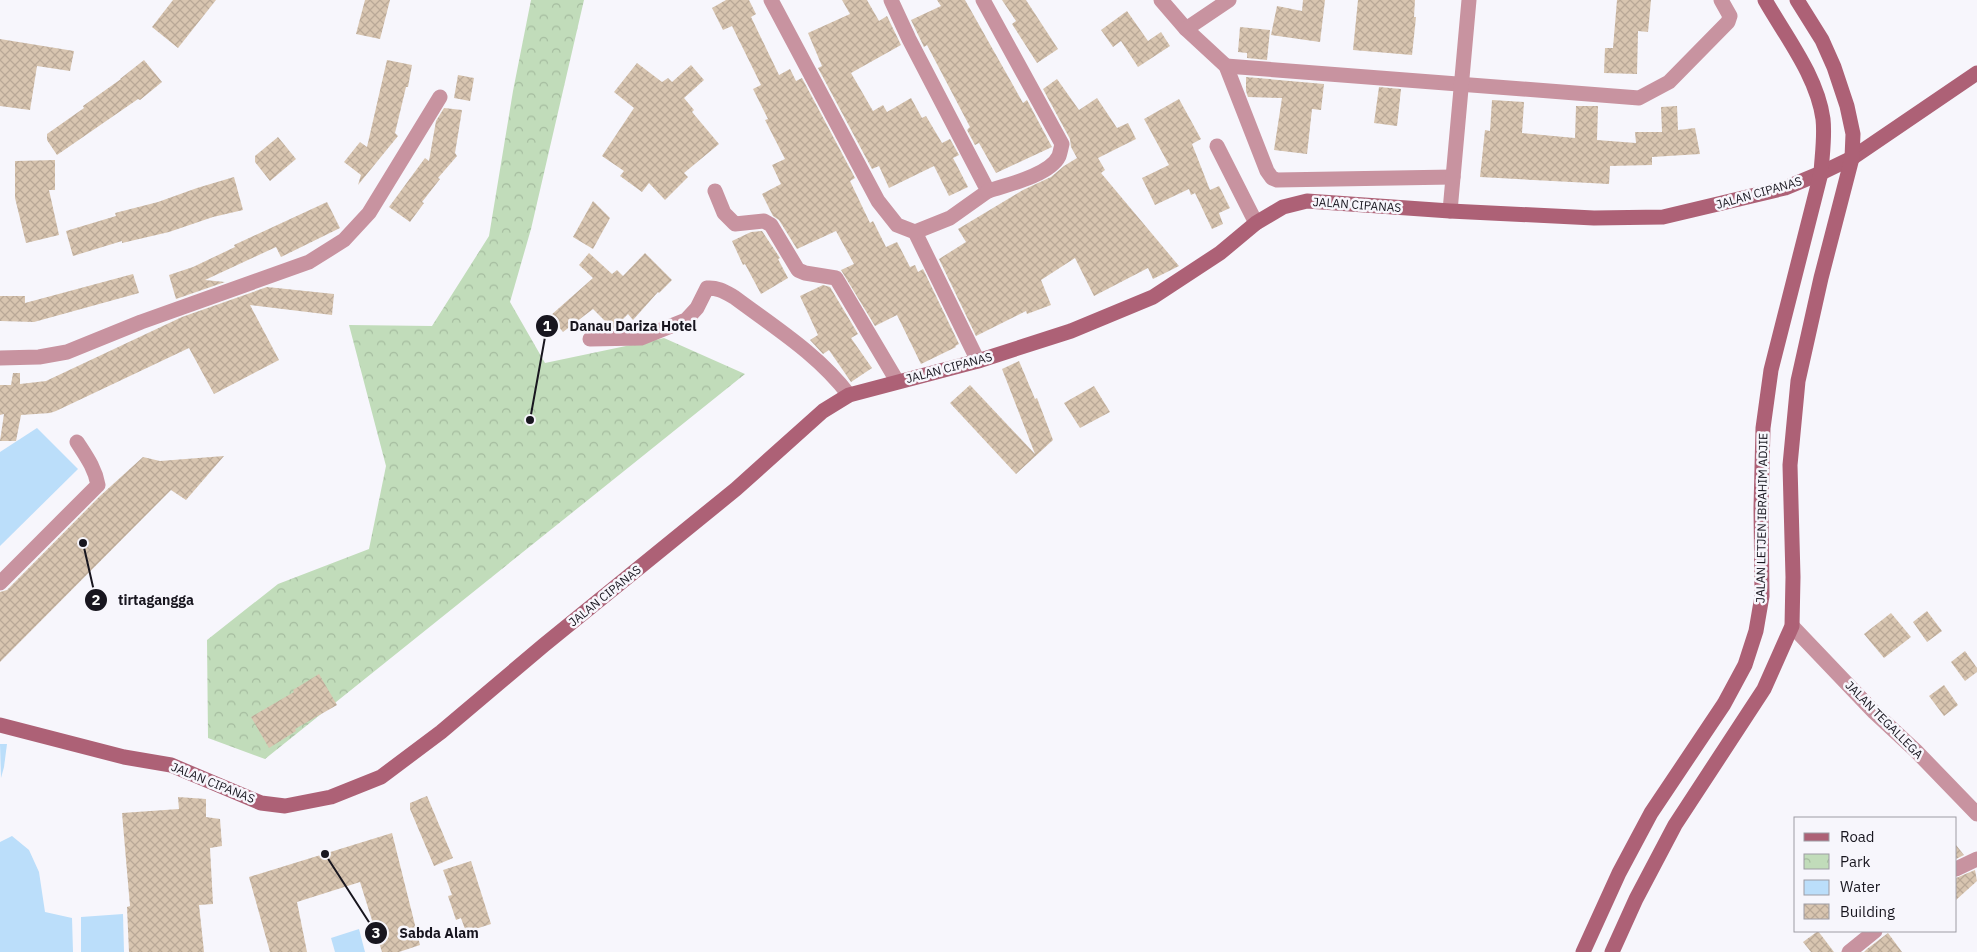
<svg xmlns="http://www.w3.org/2000/svg" width="1977" height="952" font-family="'IBM Plex Sans',sans-serif">
	<defs>
		<pattern id="park-crowns" width="20" height="18" patternUnits="userSpaceOnUse" patternTransform="scale(1.25)"><rect width="20" height="18" fill="#c1dcba"/><path d="M2 6a3 3 0 1 1 6 0M12 15a3 3 0 1 1 6 0" fill="none" stroke="#a5bc9f"/></pattern>
		<pattern id="building-cross-hatch" width="8" height="8" patternUnits="userSpaceOnUse" patternTransform="scale(1.25)"><rect width="8" height="8" fill="#d8c5b0"/><path d="M0 0l8 8M0 8l8-8" fill="none" stroke="#b9a897"/></pattern>
	</defs>
	<rect width="100%" height="100%" fill="#f7f6fc"/>
	<path fill="url(#park-crowns)" d="M531,0H584L531,229L510,302L545,363L664,338L745,374L265,759L208,738L207,640L278,584L369,549L386,466L349,325L432,326L489,236L513,91Z"/>
	<g fill="#bbdefa">
		<path d="M37,428L78,469L0,546V452Z"/>
		<path d="M0,744H7L4,767L1,778Z"/>
		<path d="M12,836L29,850L39,872L45,912L72,918L73,952H0V842Z"/>
		<path d="M123,914L124,952H81V917Z"/>
		<path d="M359,929L365,952H335L331,938Z"/>
	</g>
	<g fill="url(#building-cross-hatch)">
		<path d="M173,0H216L178,48L152,27Z"/>
		<path d="M365,0H390L380,39L356,34Z"/>
		<path d="M726,0H749L756,14L751,17L779,75L790,69L796,81L802,78L855,178L850,181L870,223L873,221L886,247L897,242L910,267L915,265L918,272L923,269L959,344L955,346L956,347L921,364L897,315L875,326L841,270L854,264L836,231L797,249L779,220L773,216L762,194L781,184L772,165L785,159L765,120L768,119L753,89L761,85L732,26L723,30L712,8Z"/>
		<path d="M842,0H867L879,21L887,16L901,45L851,73L873,111L883,105L887,112L911,98L922,118L926,116L942,143L950,139L959,155L953,158L968,187L949,196L934,166L889,188L879,166L872,169L818,68L822,66L808,33L850,14Z"/>
		<path d="M937,0H965L1023,103L1027,100L1052,147L996,173L979,143L975,145L967,130L970,127L927,45L924,47L911,20L941,6Z"/>
		<path d="M1002,0H1026L1058,49L1037,63L1012,24L1016,21Z"/>
		<path d="M1303,0H1325L1320,42L1271,35L1277,6L1302,11Z"/>
		<path d="M1358,0H1415L1414,17H1416L1412,55L1353,50Z"/>
		<path d="M1617,0H1651L1648,32L1638,31L1637,74L1604,73L1605,48H1613Z"/>
		<path d="M1127,11L1148,41L1161,32L1170,46L1138,67L1121,41L1113,47L1101,30Z"/>
		<path d="M1240,27L1270,30L1267,60L1247,58V53L1238,52Z"/>
		<path d="M0,39L74,51L70,71L37,66L30,110L0,106Z"/>
		<path d="M144,60L162,82L140,100L138,99L57,155L47,140V134L84,108L83,106L121,79H120Z"/>
		<path d="M387,60L412,65L408,87H406L395,133L398,136L358,185L361,175L344,162L360,142L367,147Z"/>
		<path d="M637,63L662,82L668,78L672,82L691,65L704,80L684,98L694,110L692,112L719,144L684,173L688,177L665,200L649,183L642,192L620,176L624,171L602,156L634,108L614,92Z"/>
		<path d="M458,75L474,78L470,101L454,98Z"/>
		<path d="M1246,77L1324,84L1321,110L1312,109L1307,154L1274,150L1282,98L1248,97L1246,91Z"/>
		<path d="M1057,79L1079,110L1097,98L1117,128L1128,123L1136,139L1098,158L1105,170L1101,173L1179,266L1153,279L1148,268L1094,296L1075,258L1041,280L1051,305L1027,314L1026,311L976,336L939,259L966,242L958,229L1023,190L1051,177L1064,166L1077,158L1071,147L1070,139L1043,89Z"/>
		<path d="M1379,87L1401,89L1397,126L1374,123Z"/>
		<path d="M1179,99L1201,139L1192,144L1210,190L1219,186L1230,208L1219,213L1223,224L1212,229L1195,193L1191,195L1189,189L1155,205L1142,178L1169,165L1144,119Z"/>
		<path d="M1492,100L1524,102L1522,133L1575,138L1576,106H1598L1597,140L1636,143L1635,132H1662L1661,107L1677,106L1678,130L1695,128L1700,154L1652,157V165L1610,166L1609,184L1480,177L1485,130L1490,131Z"/>
		<path d="M444,108L462,110L455,153L457,156L438,178L440,179L422,202L424,203L410,222L389,207L425,158L429,161L436,121Z"/>
		<path d="M278,137L296,159L270,181L255,162V156Z"/>
		<path d="M55,160V190H49L59,235L26,243L15,198V161Z"/>
		<path d="M234,177L243,210L213,217L169,232L122,243V241L73,256L66,231L116,216L115,213L158,202L197,188Z"/>
		<path d="M593,201L610,218L593,249L573,237Z"/>
		<path d="M327,202L340,228L281,257L276,247L205,280L225,282L176,299L169,275L193,267L235,247L234,245Z"/>
		<path d="M762,231L780,258L778,259L788,278L761,294L745,264L743,265L732,241L751,232Z"/>
		<path d="M589,253L612,274L617,270L623,276L645,253L672,280L659,293L658,292L633,320L628,314L613,329L593,309L563,332L550,316L593,278L579,265Z"/>
		<path d="M133,274L139,293L34,322L0,321V296H25V303Z"/>
		<path d="M823,285L830,287L858,334L851,338L872,368L851,382L829,350L823,354L810,340L818,335L800,296Z"/>
		<path d="M267,287L334,294L332,315L250,305L279,360L214,394L189,348L56,411L50,413L21,415L16,441H0L4,414L0,415V385H11L13,373H20V384L46,381L182,317Z"/>
		<path d="M1019,361L1035,399L1037,398L1053,440L1016,474L950,403L970,385L1035,454L1002,369Z"/>
		<path d="M1094,386L1110,412L1080,428L1064,403Z"/>
		<path d="M224,456L186,500L171,490L0,662V592L7,590L100,496L143,457L160,461Z"/>
		<path d="M1927,611L1942,631L1927,642L1913,622Z"/>
		<path d="M1891,613L1911,637L1884,658L1864,634Z"/>
		<path d="M1965,651L1977,668V672L1965,681L1951,662Z"/>
		<path d="M319,674L337,705L295,729L296,731L269,748L251,717L294,692L293,690Z"/>
		<path d="M1944,685L1958,705L1944,716L1929,696Z"/>
		<path d="M427,796L453,858L434,866L410,809V803Z"/>
		<path d="M178,797L206,799V817L220,819L222,846L210,848L213,904L199,905L204,952H129L127,907L130,906L122,813L179,809Z"/>
		<path d="M392,833L420,945L399,952H382L360,882L297,902L307,952H270L249,877Z"/>
		<path d="M1956,845L1964,855L1956,859Z"/>
		<path d="M471,861L491,924L466,932L461,918L456,920L448,896L452,895L443,870Z"/>
		<path d="M1975,870L1977,881L1956,900V878Z"/>
		<path d="M1818,931L1834,952H1811L1803,942Z"/>
		<path d="M1888,933L1902,952H1864L1867,949Z"/>
	</g>
	<g fill="none" stroke-linecap="round" stroke-linejoin="round">
		<g stroke="#c893a0" stroke-width="15">
			<path d="M771,0L878,201L897,225L915,232L978,361"/>
			<path d="M891,0L909,39L988,191L950,218L915,232"/>
			<path d="M983,0L1062,144C1061,148 1060,153 1059,156C1050,175 1007,185 988,191"/>
			<path d="M1161,0L1186,29L1226,66L1267,171L1272,178L1277,180L1453,177"/>
			<path d="M1186,29L1229,0"/>
			<path d="M1226,66L1639,98L1669,82L1728,22L1730,16L1721,0"/>
			<path d="M1217,146L1256,223"/>
			<path d="M715,191L724,213L735,224L764,221L771,225L798,270L805,273L836,278L897,381"/>
			<path d="M1450,211L1469,0"/>
			<path d="M590,339L641,338L686,320L697,308L707,288C717,287 725,292 734,297C774,327 818,354 849,395"/>
			<path d="M0,358L39,357L67,352L141,322L309,262L344,240L369,213L440,97"/>
			<path d="M0,583L98,485C95,468 86,456 77,442"/>
			<path d="M1792,626L1874,712L1916,751L1977,814"/>
			<path d="M1956,869L1977,859"/>
			<path d="M1849,952L1875,931"/>
		</g>
		<g stroke="#ad6176" stroke-width="15">
			<path d="M0,725L124,757L171,765L261,803L285,806L331,797L381,777L441,732L544,645L736,489L823,411L849,395L978,361L1071,331L1153,297L1220,253L1256,223L1283,207L1307,201L1450,211L1594,218L1663,217L1785,188L1821,173L1852,158L1977,73"/>
			<path d="M1583,952L1619,873L1651,813L1724,704L1745,665L1756,631L1762,596L1761,508L1763,428L1771,370L1821,173C1822,155 1825,137 1823,119C1817,76 1786,37 1765,0"/>
			<path d="M1612,952L1636,899L1675,825L1764,689L1792,626L1793,577L1790,465L1798,381L1821,278L1852,158L1853,134L1847,106L1834,67L1822,40L1797,0"/>
		</g>
	</g>
	<g text-anchor="middle" stroke-width="5" stroke-linejoin="round" paint-order="stroke">
		<g font-size="12" fill="#18161f" stroke="#f7f6fc">
			<text transform="translate(1759 193) rotate(-16)" y="4">JALAN CIPANAS</text>
			<text transform="translate(1357 205) rotate(4)" y="4">JALAN CIPANAS</text>
			<text transform="translate(949 368) rotate(-15)" y="4">JALAN CIPANAS</text>
			<text transform="translate(1762 518) rotate(-89)" y="4">JALAN LETJEN IBRAHIM ADJIE</text>
			<text transform="translate(605 596) rotate(-39)" y="4">JALAN CIPANAS</text>
			<text transform="translate(1884 720) rotate(45)" y="4">JALAN TEGALLEGA</text>
			<text transform="translate(213 783) rotate(22)" y="4">JALAN CIPANAS</text>
		</g>
	</g>
	<path fill="none" stroke="#18161f" stroke-width="2" d="M530 420L547 326M83 543L96 600M325 854L376 933"/>
	<g fill="#18161f" stroke="#f7f6fc" stroke-width="2">
		<circle cx="530" cy="420" r="5"/>
		<circle cx="83" cy="543" r="5"/>
		<circle cx="325" cy="854" r="5"/>
		<circle cx="547" cy="326" r="12"/>
		<circle cx="96" cy="600" r="12"/>
		<circle cx="376" cy="933" r="12"/>
	</g>
	<g font-size="15" text-anchor="middle" font-weight="bold" fill="#fff">
		<text x="547" y="331">1</text>
		<text x="96" y="605">2</text>
		<text x="376" y="938">3</text>
	</g>
	<g font-size="14" text-anchor="middle" font-weight="bold" fill="#18161f" stroke="#f7f6fc" stroke-width="5" stroke-linejoin="round" paint-order="stroke">
		<text x="633" y="331">Danau Dariza Hotel</text>
		<text x="156" y="605">tirtagangga</text>
		<text x="439" y="938">Sabda Alam</text>
	</g>
	<rect x="1794" y="817" width="162" height="115" fill="#f7f6fc" stroke="#9e9ca4"/>
	<rect x="1804" y="833" width="25" height="8" fill="#ad6176" stroke="#9e9ca4"/>
	<text x="1840" y="842" font-size="15" fill="#18161f">Road</text>
	<rect x="1804" y="854" width="25" height="15" fill="url(#park-crowns)" stroke="#9e9ca4"/>
	<text x="1840" y="867" font-size="15" fill="#18161f">Park</text>
	<rect x="1804" y="880" width="25" height="15" fill="#bbdefa" stroke="#9e9ca4"/>
	<text x="1840" y="892" font-size="15" fill="#18161f">Water</text>
	<rect x="1804" y="904" width="25" height="15" fill="url(#building-cross-hatch)" stroke="#9e9ca4"/>
	<text x="1840" y="917" font-size="15" fill="#18161f">Building</text>
</svg>
